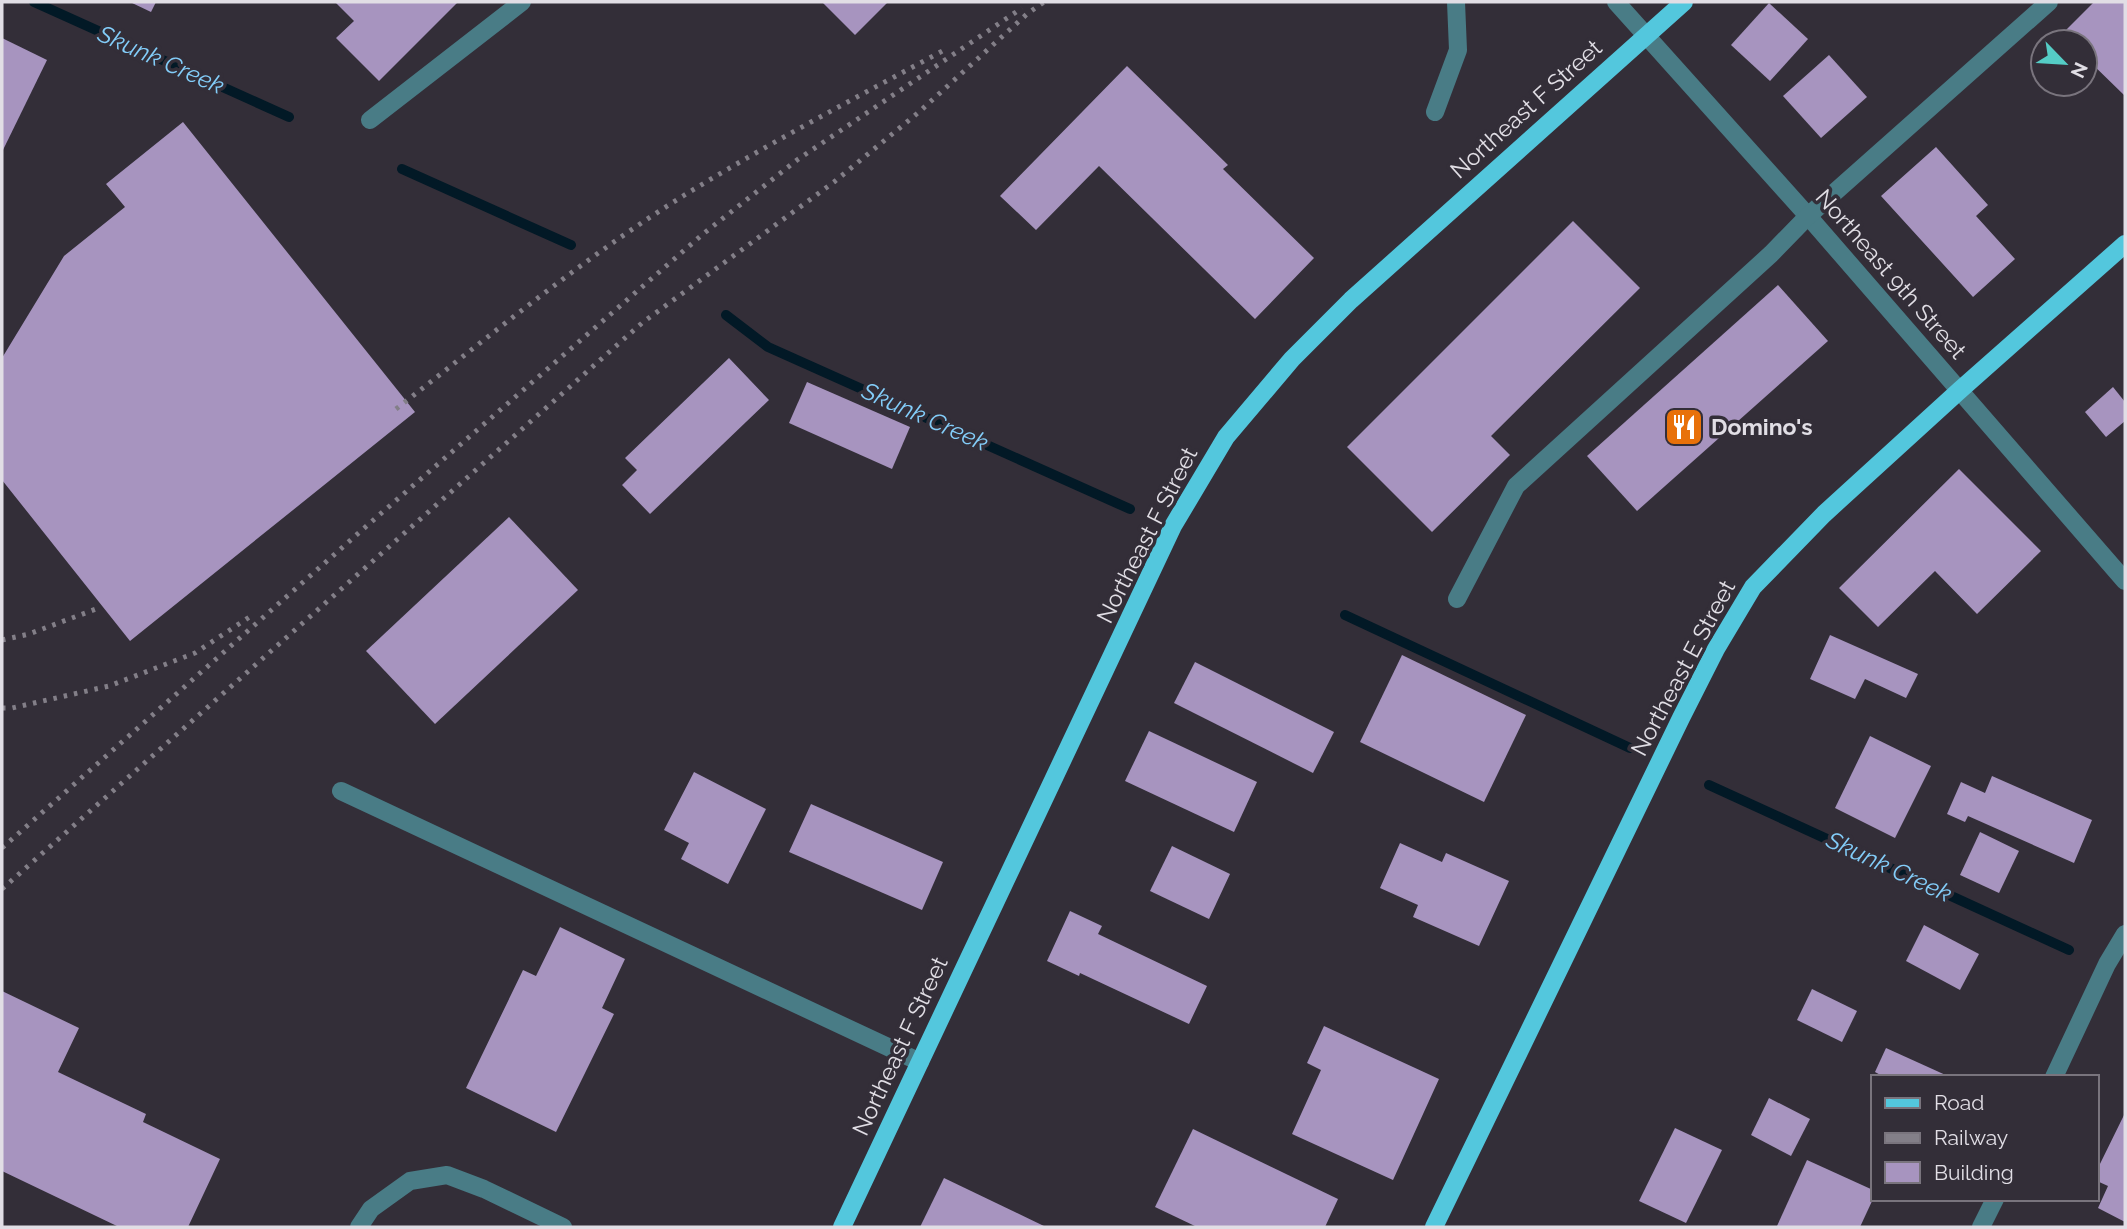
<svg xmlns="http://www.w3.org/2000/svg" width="2127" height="1229" font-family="Raleway,sans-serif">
	<rect width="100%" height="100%" fill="#332e38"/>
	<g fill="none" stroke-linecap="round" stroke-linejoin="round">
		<g stroke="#021926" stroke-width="10">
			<path d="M34,2L289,117"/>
			<path d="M402,169L571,245"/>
			<path d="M726,315L768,347L1130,509"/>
			<path d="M1345,615L1630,748"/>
			<path d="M1709,785L2069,950"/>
		</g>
	</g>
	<g fill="#a794bf">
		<path d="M130,2H156L151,12Z"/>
		<path d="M335,2H458L379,81L336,38L354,21Z"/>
		<path d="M822,2H888L855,35Z"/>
		<path d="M2094,2H2125V96L2085,57V42H2070L2062,34Z"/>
		<path d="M1769,3L1808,39L1770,81L1731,45Z"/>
		<path d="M2,38L47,60L2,152Z"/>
		<path d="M1829,55L1867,97L1821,138L1783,96Z"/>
		<path d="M1127,66L1228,165L1223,169L1314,258L1255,319L1099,166L1036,230L1000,196Z"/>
		<path d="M183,122L415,412L130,641L2,480V358L64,256L125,207L106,184Z"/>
		<path d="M1936,147L1988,205L1976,216L2015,259L1973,297L1881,196Z"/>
		<path d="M1573,221L1640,288L1491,436L1510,455L1432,532L1347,447Z"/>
		<path d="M1778,285L1828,341L1637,511L1587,456Z"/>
		<path d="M729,358L769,400L650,514L622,485L637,470L625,458Z"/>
		<path d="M807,382L910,427L892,469L789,423Z"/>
		<path d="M2113,387L2125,402V421L2106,437L2085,412Z"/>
		<path d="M1959,469L2041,551L1977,614L1935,571L1878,627L1839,588Z"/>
		<path d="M509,517L578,590L435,724L366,651Z"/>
		<path d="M1830,635L1918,674L1906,698L1865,679L1855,699L1810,679Z"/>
		<path d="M1402,655L1526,715L1484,802L1360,742Z"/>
		<path d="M1195,662L1334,732L1313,773L1174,703Z"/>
		<path d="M1149,731L1257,782L1234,832L1125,781Z"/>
		<path d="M1870,736L1931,766L1895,838L1835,808Z"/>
		<path d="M694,772L766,809L728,884L681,859L689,843L664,830Z"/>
		<path d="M1992,776L2092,820L2074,863L1968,816L1965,822L1947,814L1961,782L1985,793Z"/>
		<path d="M811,804L943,862L922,910L789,852Z"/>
		<path d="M1980,832L2019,851L1999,893L1960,875Z"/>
		<path d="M1400,843L1442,862L1446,853L1509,881L1479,946L1413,917L1418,905L1380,888Z"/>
		<path d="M1172,846L1230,874L1209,919L1150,891Z"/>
		<path d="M1070,911L1102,926L1098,934L1207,986L1189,1024L1080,973L1079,976L1047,961Z"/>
		<path d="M1924,925L1979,954L1960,990L1906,961Z"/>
		<path d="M560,927L625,959L602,1008L614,1014L556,1132L466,1088L523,970L536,976Z"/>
		<path d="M1812,989L1857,1011L1842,1042L1797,1020Z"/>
		<path d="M2,991L79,1028L58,1072L146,1114L143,1122L220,1159L188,1227H119L2,1171Z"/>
		<path d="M1324,1026L1439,1079L1393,1180L1292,1134L1321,1070L1307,1063Z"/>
		<path d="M1886,1048L1950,1077H1884L1875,1072Z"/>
		<path d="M1769,1098L1810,1119L1791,1156L1751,1135Z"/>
		<path d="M2125,1113V1222L2098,1208L2108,1186L2097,1181V1170Z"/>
		<path d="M1675,1128L1722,1150L1686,1223L1639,1201Z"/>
		<path d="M1193,1129L1338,1199L1325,1227H1197L1155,1207Z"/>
		<path d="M1807,1160L1873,1190V1199L1860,1227L1777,1226Z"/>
		<path d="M944,1178L1046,1227H920Z"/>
	</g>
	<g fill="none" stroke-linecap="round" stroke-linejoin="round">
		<g stroke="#497c86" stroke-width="18">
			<path d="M1616,2L1808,216L2125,581"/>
			<path d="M1435,112L1458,50L1456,2"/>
			<path d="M370,120L522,2"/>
			<path d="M1457,599L1516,486L1771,254L1808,216L2049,2"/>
			<path d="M341,791L920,1062"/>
			<path d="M2054,1077L2107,964L2125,934"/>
			<path d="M359,1227L371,1209L410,1181L447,1175L484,1189L563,1227"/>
			<path d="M1981,1227L1995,1199"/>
		</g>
		<g stroke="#53c7dd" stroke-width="18">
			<path d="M842,1227L1173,526L1226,437L1292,359L1351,300L1684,2"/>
			<path d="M1434,1227L1681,718L1716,649L1753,587L1824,514L1960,390L2125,244"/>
		</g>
		<g stroke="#837f88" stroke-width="5" stroke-dasharray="3.5 7" stroke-linecap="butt">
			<path d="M396,409C490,336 582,259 683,196C769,143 859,96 948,48"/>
			<path d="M2,640L29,634L96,609"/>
			<path d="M2,708H12L109,686L195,653L254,614"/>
			<path d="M2,848L370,523L703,234L797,160L1022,8"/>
			<path d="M2,889L642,323L834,182L919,112L1027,14L1044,2"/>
		</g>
	</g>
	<defs>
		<symbol id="restaurant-square" viewBox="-11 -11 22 22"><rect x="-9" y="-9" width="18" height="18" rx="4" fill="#e8710a" stroke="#332e38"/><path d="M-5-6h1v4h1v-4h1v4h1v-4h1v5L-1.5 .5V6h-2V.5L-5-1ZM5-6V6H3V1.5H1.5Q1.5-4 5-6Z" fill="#fff"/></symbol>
	</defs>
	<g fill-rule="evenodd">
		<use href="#restaurant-square" x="1662" y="405" width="44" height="44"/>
	</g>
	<g text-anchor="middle" stroke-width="7" stroke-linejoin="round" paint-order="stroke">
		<g font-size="23" fill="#e1dee5" stroke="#332e38">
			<text transform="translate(1526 109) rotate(-42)" y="8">Northeast F Street</text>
			<text transform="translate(1891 274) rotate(49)" y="8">Northeast 9th Street</text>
			<text transform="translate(1147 535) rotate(-63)" y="8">Northeast F Street</text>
			<text transform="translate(1683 668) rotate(-62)" y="8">Northeast E Street</text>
			<text transform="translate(900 1046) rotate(-65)" y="8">Northeast F Street</text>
		</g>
		<g font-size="23" font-weight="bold" fill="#e1dee5" stroke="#332e38" text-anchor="start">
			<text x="1711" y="435">Domino's</text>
		</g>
		<g font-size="24" font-style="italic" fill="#83cdf9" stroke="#332e38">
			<text transform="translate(161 60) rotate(24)" y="8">Skunk Creek</text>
			<text transform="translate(925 417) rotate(24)" y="8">Skunk Creek</text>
			<text transform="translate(1889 867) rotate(25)" y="8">Skunk Creek</text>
		</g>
	</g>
	<rect width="2127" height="1229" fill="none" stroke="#e1dee5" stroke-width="7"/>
	<rect x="1871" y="1075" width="228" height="126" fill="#332e38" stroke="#79747d" stroke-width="2"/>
	<rect x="1885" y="1098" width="35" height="10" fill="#53c7dd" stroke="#79747d" stroke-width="2"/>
	<text x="1934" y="1110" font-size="21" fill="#e1dee5">Road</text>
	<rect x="1885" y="1133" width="35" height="10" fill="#837f88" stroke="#79747d" stroke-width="2"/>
	<text x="1934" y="1145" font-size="21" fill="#e1dee5">Railway</text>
	<rect x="1885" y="1162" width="35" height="21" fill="#a794bf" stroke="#79747d" stroke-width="2"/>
	<text x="1934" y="1180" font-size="21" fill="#e1dee5">Building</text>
	<g transform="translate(2064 63) rotate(115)"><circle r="33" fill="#332e38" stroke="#79747d" stroke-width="2"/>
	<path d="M0-5L12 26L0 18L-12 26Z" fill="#55cdc6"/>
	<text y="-10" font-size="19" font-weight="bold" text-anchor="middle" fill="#e1dee5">N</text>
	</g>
</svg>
